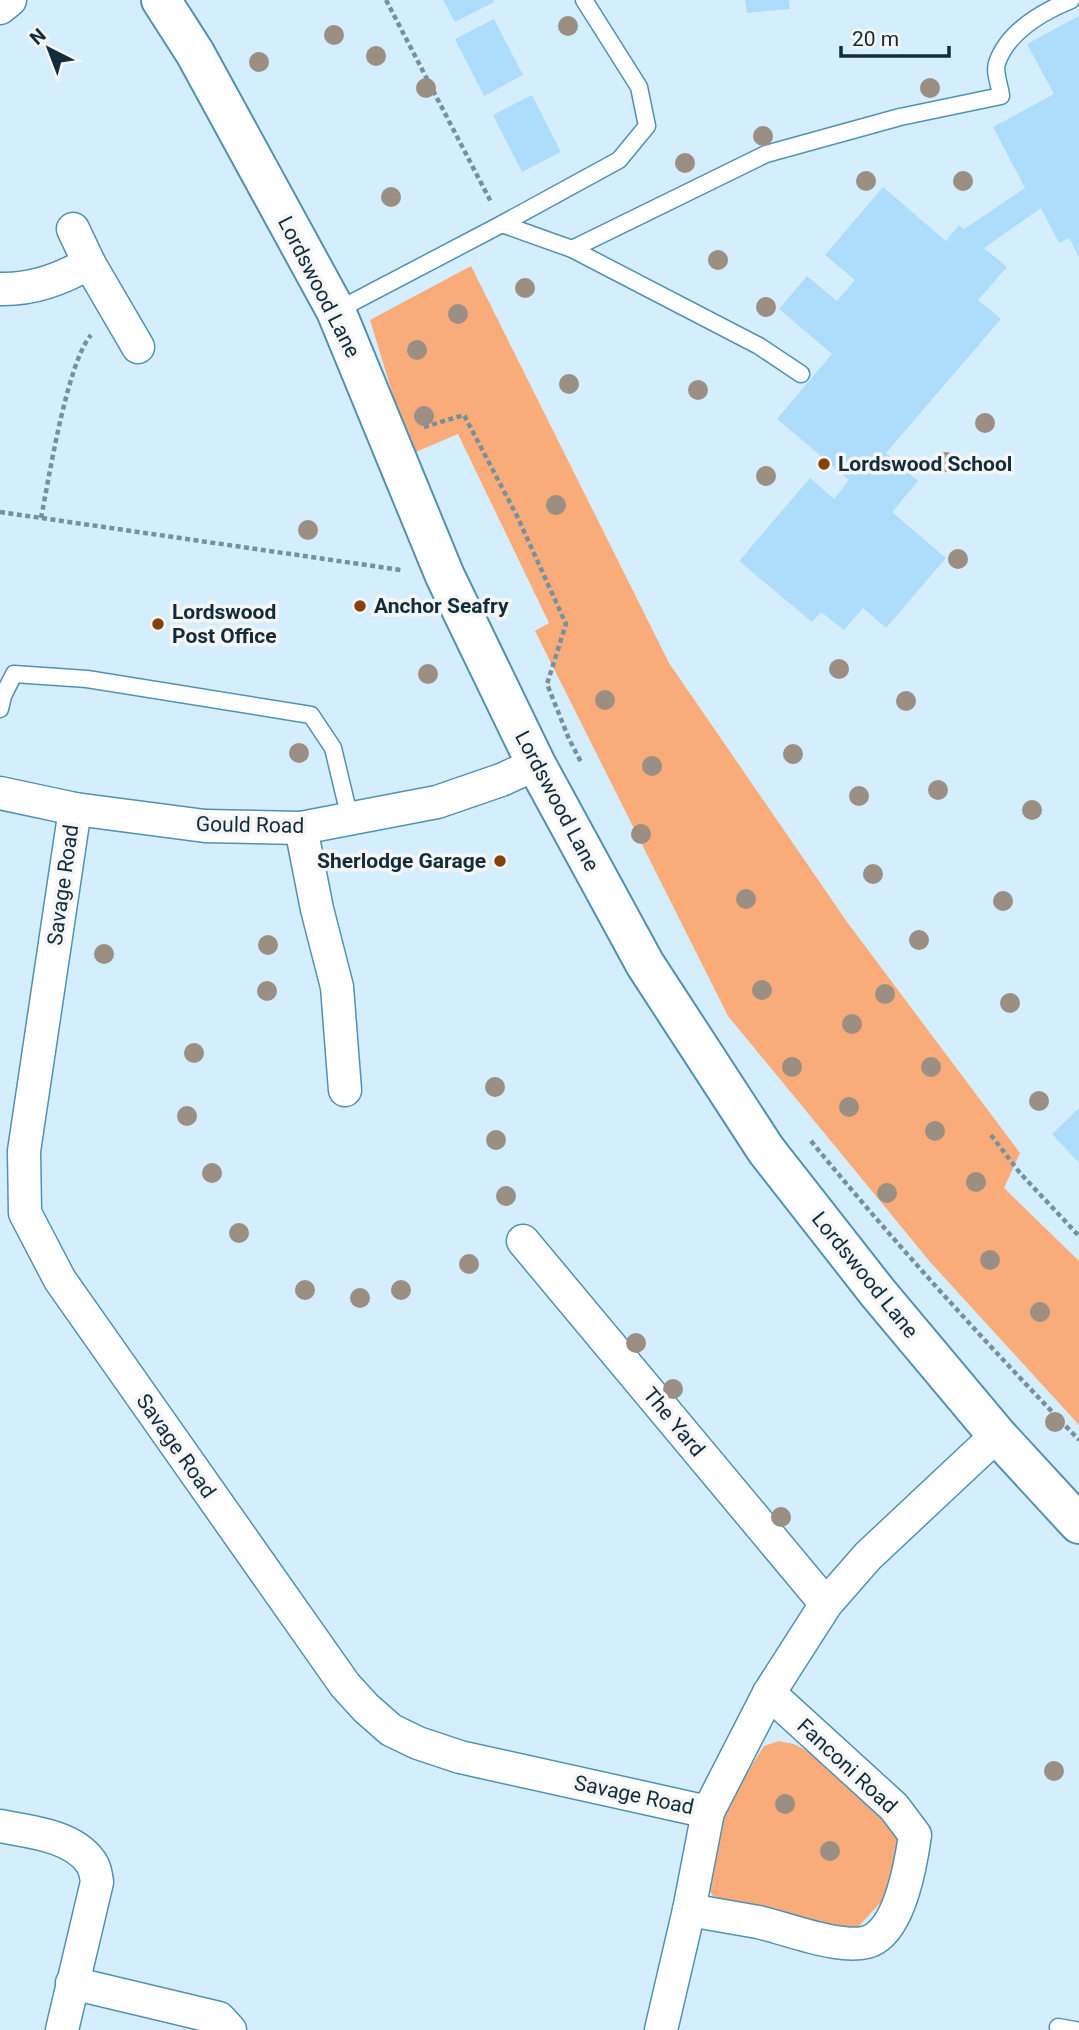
<svg xmlns="http://www.w3.org/2000/svg" width="1079" height="2030" font-family="Roboto,sans-serif">
	<rect width="100%" height="100%" fill="#d5eefd"/>
	<g fill="#f9ac79">
		<path d="M471,266L669,663L847,922L1020,1153L1004,1188L1079,1261V1425L931,1263L728,1016L535,631L549,623L458,434L411,454L370,320Z"/>
		<path d="M779,1741C786,1743 794,1743 800,1747C839,1769 878,1810 904,1846L883,1900L857,1928H843L722,1900L713,1896L707,1887L714,1838L738,1787L764,1746Z"/>
	</g>
	<g fill="#adddfa">
		<path d="M443,0H493L494,2L455,22Z"/>
		<path d="M745,0H789L790,9L747,13Z"/>
		<path d="M1079,16V257L1069,238L1059,243L1041,208L984,248L1007,267L978,300L1001,319L886,453L918,481L892,512L946,558L886,628L863,608L844,630L821,612L812,622L739,561L810,478L834,499L849,480L777,419L832,354L779,309L807,276L837,301L855,280L825,255L883,187L946,241L959,225L964,229L1025,188L993,127L1054,94L1027,44Z"/>
		<path d="M494,19L523,75L484,96L455,39Z"/>
		<path d="M532,95L561,152L522,172L493,115Z"/>
		<path d="M1079,1108V1163L1052,1134Z"/>
	</g>
	<g fill="none" stroke-linecap="round" stroke-linejoin="round">
		<defs>
			<g id="service">
				<path d="M502,224L572,249L759,346L801,374"/>
				<path d="M572,249L766,154L900,117L1001,96C1000,86 994,72 997,63C1008,31 1042,12 1071,0"/>
				<path d="M336,311L502,224L619,160L647,126L639,87L584,0"/>
				<path d="M0,709L3,696L14,674L87,679L311,715L333,748L350,819"/>
				<path d="M1058,2027L1075,2030"/>
			</g>
			<g id="minor">
				<path d="M0,8L10,0"/>
				<path d="M73,229L89,263"/>
				<path d="M0,289C32,290 62,279 89,263L138,347"/>
				<path d="M0,793L75,809L205,826L301,828L437,802L501,780L536,764"/>
				<path d="M75,809L24,1151L25,1213L60,1280L345,1685L366,1708L391,1730L418,1743L460,1757L708,1812"/>
				<path d="M301,828L317,909L337,987L345,1090"/>
				<path d="M523,1241L826,1604"/>
				<path d="M0,1826C29,1832 71,1835 90,1861C95,1867 96,1875 97,1882L62,2030"/>
				<path d="M689,1910C712,1914 735,1918 758,1922C786,1928 850,1954 874,1939C901,1923 911,1863 915,1835L894,1807L769,1693"/>
				<path d="M72,1983L219,2018L230,2030"/>
				<path d="M661,2030L689,1910L708,1812L769,1693L826,1604L868,1556L997,1435"/>
			</g>
			<path id="tertiary" d="M161,0L195,53L336,311L445,576L536,764L645,964L766,1150L878,1293L997,1435L1079,1524"/>
		</defs>
		<use href="#service" stroke="#5291b4" stroke-width="19"/>
		<use href="#minor" stroke="#5291b4" stroke-width="35"/>
		<use href="#tertiary" stroke="#5291b4" stroke-width="42"/>
		<g stroke="#76909e" stroke-width="4.5" stroke-dasharray="5 3.5" stroke-linecap="butt">
			<path d="M386,0L491,202"/>
			<path d="M424,427L464,415L517,516L566,624L547,684L569,739L582,764"/>
			<path d="M0,512L401,570"/>
			<path d="M41,518C49,478 67,363 91,335"/>
			<path d="M991,1135L1020,1173L1079,1236"/>
			<path d="M811,1141C896,1245 986,1343 1079,1440"/>
		</g>
		<use href="#service" stroke="#fff" stroke-width="16"/>
		<use href="#minor" stroke="#fff" stroke-width="32"/>
		<use href="#tertiary" stroke="#fff" stroke-width="38"/>
	</g>
	<g fill="#9b8e83">
		<circle cx="568" cy="26" r="10"/>
		<circle cx="334" cy="35" r="10"/>
		<circle cx="376" cy="56" r="10"/>
		<circle cx="259" cy="62" r="10"/>
		<circle cx="426" cy="88" r="10"/>
		<circle cx="930" cy="88" r="10"/>
		<circle cx="763" cy="136" r="10"/>
		<circle cx="685" cy="163" r="10"/>
		<circle cx="866" cy="181" r="10"/>
		<circle cx="963" cy="181" r="10"/>
		<circle cx="391" cy="197" r="10"/>
		<circle cx="718" cy="260" r="10"/>
		<circle cx="525" cy="288" r="10"/>
		<circle cx="766" cy="307" r="10"/>
		<circle cx="458" cy="314" r="10"/>
		<circle cx="417" cy="350" r="10"/>
		<circle cx="569" cy="384" r="10"/>
		<circle cx="698" cy="390" r="10"/>
		<circle cx="424" cy="416" r="10"/>
		<circle cx="985" cy="423" r="10"/>
		<circle cx="946" cy="462" r="10"/>
		<circle cx="766" cy="476" r="10"/>
		<circle cx="556" cy="505" r="10"/>
		<circle cx="308" cy="530" r="10"/>
		<circle cx="958" cy="559" r="10"/>
		<circle cx="839" cy="669" r="10"/>
		<circle cx="428" cy="674" r="10"/>
		<circle cx="605" cy="700" r="10"/>
		<circle cx="906" cy="701" r="10"/>
		<circle cx="299" cy="753" r="10"/>
		<circle cx="793" cy="754" r="10"/>
		<circle cx="652" cy="766" r="10"/>
		<circle cx="938" cy="790" r="10"/>
		<circle cx="859" cy="796" r="10"/>
		<circle cx="1032" cy="810" r="10"/>
		<circle cx="641" cy="834" r="10"/>
		<circle cx="873" cy="874" r="10"/>
		<circle cx="746" cy="899" r="10"/>
		<circle cx="1003" cy="901" r="10"/>
		<circle cx="919" cy="940" r="10"/>
		<circle cx="268" cy="945" r="10"/>
		<circle cx="104" cy="954" r="10"/>
		<circle cx="762" cy="990" r="10"/>
		<circle cx="267" cy="991" r="10"/>
		<circle cx="885" cy="994" r="10"/>
		<circle cx="1010" cy="1003" r="10"/>
		<circle cx="852" cy="1024" r="10"/>
		<circle cx="194" cy="1053" r="10"/>
		<circle cx="792" cy="1067" r="10"/>
		<circle cx="931" cy="1067" r="10"/>
		<circle cx="495" cy="1087" r="10"/>
		<circle cx="1039" cy="1101" r="10"/>
		<circle cx="849" cy="1107" r="10"/>
		<circle cx="187" cy="1116" r="10"/>
		<circle cx="935" cy="1131" r="10"/>
		<circle cx="496" cy="1140" r="10"/>
		<circle cx="212" cy="1173" r="10"/>
		<circle cx="976" cy="1182" r="10"/>
		<circle cx="887" cy="1193" r="10"/>
		<circle cx="506" cy="1196" r="10"/>
		<circle cx="239" cy="1233" r="10"/>
		<circle cx="990" cy="1260" r="10"/>
		<circle cx="469" cy="1264" r="10"/>
		<circle cx="305" cy="1290" r="10"/>
		<circle cx="401" cy="1290" r="10"/>
		<circle cx="360" cy="1298" r="10"/>
		<circle cx="1040" cy="1312" r="10"/>
		<circle cx="636" cy="1343" r="10"/>
		<circle cx="673" cy="1389" r="10"/>
		<circle cx="1055" cy="1422" r="10"/>
		<circle cx="781" cy="1517" r="10"/>
		<circle cx="1054" cy="1771" r="10"/>
		<circle cx="785" cy="1804" r="10"/>
		<circle cx="830" cy="1851" r="10"/>
	</g>
	<g fill="#84430c" stroke="#f6f6f6" stroke-width="2.5">
		<circle cx="824" cy="464" r="7"/>
		<circle cx="360" cy="606" r="7"/>
		<circle cx="158" cy="624" r="7"/>
		<circle cx="500" cy="861" r="7"/>
	</g>
	<g text-anchor="middle" stroke-width="7" stroke-linejoin="round" paint-order="stroke">
		<g font-size="21" fill="#112c3a" stroke="#f6f6f6">
			<text transform="translate(319 287) rotate(63)" y="7">Lordswood Lane</text>
			<text transform="translate(557 801) rotate(62)" y="7">Lordswood Lane</text>
			<text transform="translate(250 825) rotate(1)" y="7">Gould Road</text>
			<text transform="translate(63 885) rotate(-82)" y="7">Savage Road</text>
			<text transform="translate(865 1275) rotate(51)" y="7">Lordswood Lane</text>
			<text transform="translate(674 1422) rotate(50)" y="7">The Yard</text>
			<text transform="translate(176 1446) rotate(55)" y="7">Savage Road</text>
			<text transform="translate(847 1766) rotate(43)" y="7">Fanconi Road</text>
			<text transform="translate(634 1795) rotate(12)" y="7">Savage Road</text>
		</g>
		<g font-size="21" font-weight="bold" fill="#112c3a" stroke="#f6f6f6" text-anchor="start">
			<text x="838" y="471">Lordswood School</text>
			<text x="374" y="613">Anchor Seafry</text>
			<text x="172" y="619">Lordswood<tspan x="172" dy="24">Post Office</tspan></text>
			<text x="486" y="868" text-anchor="end">Sherlodge Garage</text>
		</g>
	</g>
	<g transform="translate(49 49) rotate(318)" stroke="#f6f6f6" stroke-width="5" paint-order="stroke">
	<path d="M0-5L12 26L0 18L-12 26Z" fill="#112c3a"/>
	<text y="-10" font-size="19" font-weight="bold" text-anchor="middle" fill="#112c3a">N</text>
	</g>
	<path d="M841 46v10h108v-10" fill="none" stroke="#112c3a" stroke-width="3.5"/>
	<text x="852" y="46" font-size="21" fill="#112c3a" stroke="#f6f6f6" stroke-width="5" paint-order="stroke">20 m</text>
</svg>
